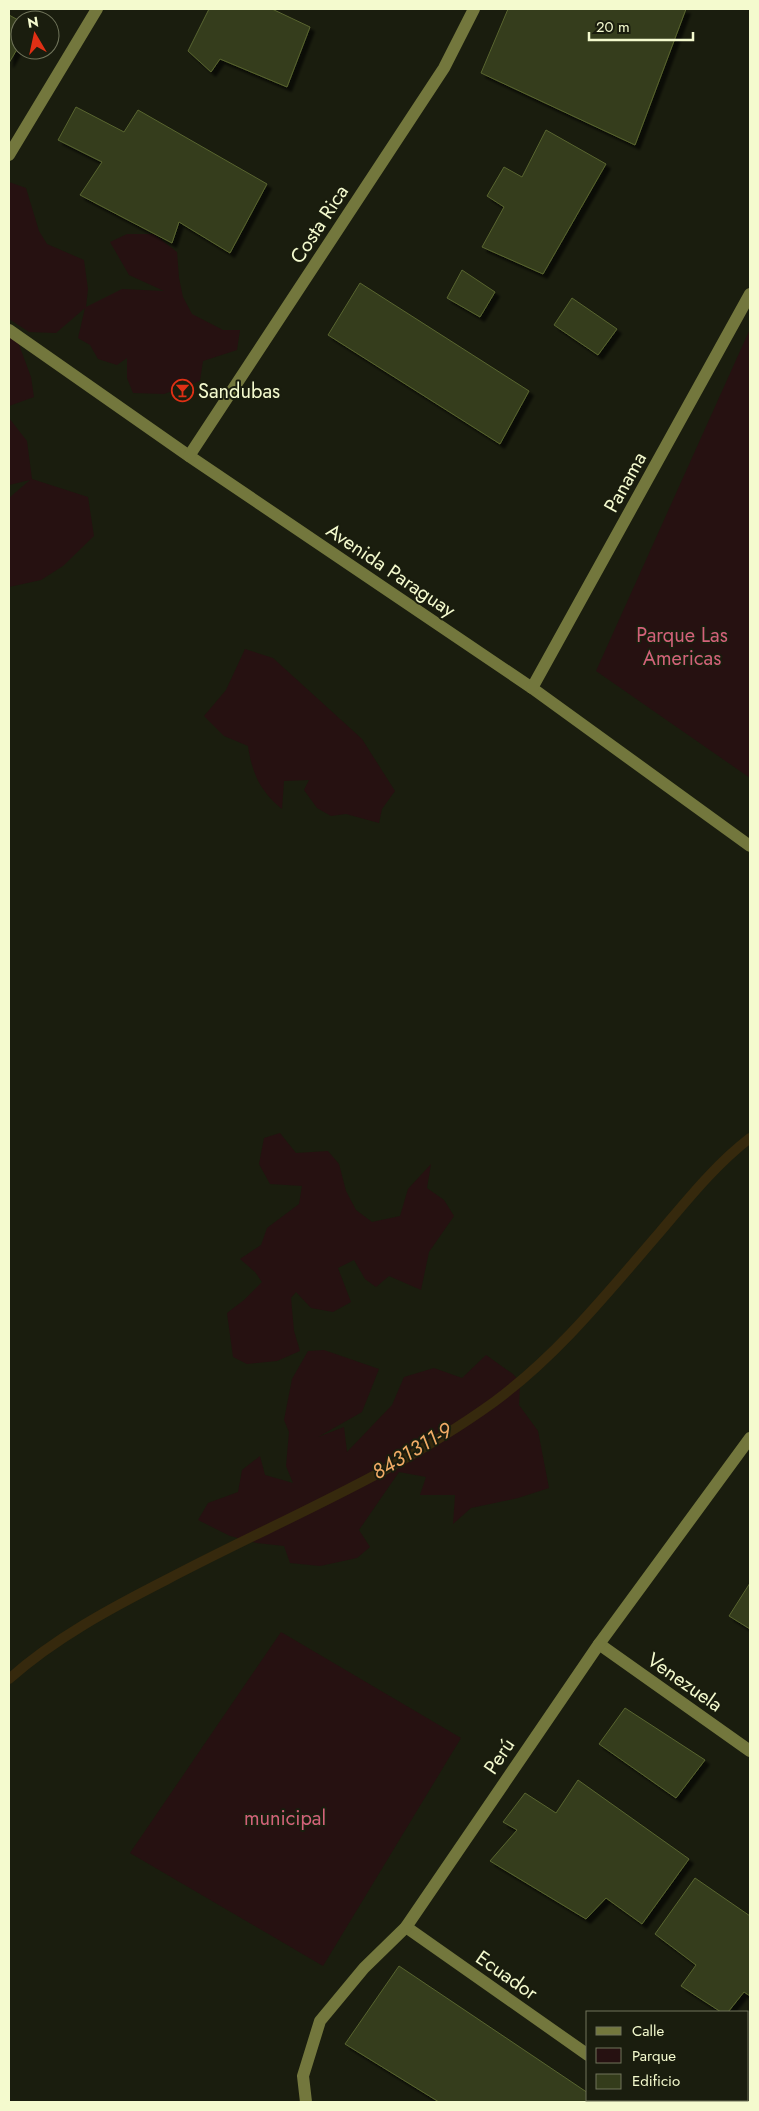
<svg xmlns="http://www.w3.org/2000/svg" width="759" height="2111" font-family="Jost,sans-serif">
	<defs>
		<filter id="shadow"><feDropShadow dx="4.5" dy="4.5" stdDeviation="1" flood-color="#0009"/></filter>
	</defs>
	<rect width="100%" height="100%" fill="#1a1d0e"/>
	<g fill="#261111">
		<path d="M9,182L26,188L39,231L47,244L84,260L88,289L86,307L122,289L164,291L129,275L110,242L127,234H154L177,252L179,278L183,297L192,314L223,330H240L237,350L203,361L200,381L164,394L133,393L127,378V358L117,365L98,359L90,345L78,338L85,308L56,333L29,332L9,319Z"/>
		<path d="M750,329V778L596,671Z"/>
		<path d="M9,334H15L31,377L34,397L9,406Z"/>
		<path d="M9,418L27,441L32,479L88,497L94,536L63,566L41,580L9,587V498L30,480L9,485Z"/>
		<path d="M245,649L273,658L362,739L395,791L382,809L379,823L346,814L331,816L317,808L304,790L309,780L284,781L282,809C260,791 252,773 248,746L224,736L204,716L226,690Z"/>
		<path d="M280,1133L296,1153L328,1151L339,1164L346,1191L356,1210L372,1222L400,1216L408,1189L431,1164L427,1188L444,1200L454,1216L429,1252L421,1290L389,1276L376,1287L365,1279L354,1260L338,1268L351,1302L333,1312L311,1308L296,1292L291,1298L294,1331L300,1351L277,1361L247,1364L233,1357L227,1313L244,1300L262,1282L255,1272L240,1259L261,1245L267,1228L299,1204L302,1186L270,1184L259,1164L264,1138Z"/>
		<path d="M324,1350L379,1369L362,1412L318,1437L344,1427L347,1452L392,1405L404,1377L434,1368L462,1378L486,1355L513,1374L520,1382L519,1405L538,1431L549,1488L518,1498L471,1508L453,1524L455,1495H420L426,1477L399,1472L359,1530L370,1547L357,1558L320,1566L290,1563L284,1546L257,1543L230,1536L198,1520L208,1503L238,1492L242,1470L260,1456L265,1475L293,1483L286,1466L289,1432L284,1420L292,1379L308,1351Z"/>
		<path d="M281,1632L461,1738L323,1966L130,1853Z"/>
	</g>
	<g fill="none" stroke-linecap="round" stroke-linejoin="round">
		<path stroke="#36290d" stroke-width="10" d="M9,1679C55,1638 111,1608 166,1580C276,1522 393,1475 494,1402C559,1354 608,1292 660,1232C688,1199 716,1164 750,1138"/>
	</g>
	<g fill="#343c1b" stroke="#596530" filter="url(#shadow)">
		<path d="M209,9H272L310,27L287,87L220,59L211,72L188,51Z"/>
		<path d="M508,9H686L635,145L481,73Z"/>
		<path d="M9,15L20,21V44L9,63Z"/>
		<path d="M76,107L124,132L138,110L267,184L230,253L179,222L172,243L80,195L102,162L58,140Z"/>
		<path d="M546,130L606,164L543,274L482,247L504,207L487,196L504,167L522,177Z"/>
		<path d="M462,270L495,292L480,317L447,298Z"/>
		<path d="M360,283L529,391L500,444L328,335Z"/>
		<path d="M572,298L617,329L598,355L554,325Z"/>
		<path d="M750,1583V1629L729,1616Z"/>
		<path d="M625,1708L705,1760L676,1798L599,1744Z"/>
		<path d="M578,1780L689,1859L642,1924L606,1898L586,1919L490,1861L517,1830L503,1822L525,1793L556,1813Z"/>
		<path d="M695,1878L750,1916V1996L744,1992L728,2012H721L681,1986L696,1965L655,1934Z"/>
		<path d="M399,1966L588,2093V2100H598L602,2102H439L345,2044Z"/>
	</g>
	<g fill="none" stroke-linecap="round" stroke-linejoin="round">
		<g stroke="#73773d" stroke-width="12">
			<path d="M9,155L97,9"/>
			<path d="M9,330L189,456L532,688L750,846"/>
			<path d="M189,456L444,68L474,9"/>
			<path d="M532,688L750,294"/>
			<path d="M599,1644L750,1751"/>
			<path d="M406,1927L588,2055"/>
			<path d="M652,2100L656,2102"/>
			<path d="M306,2102L303,2076L320,2021L364,1968L406,1927L599,1644L750,1438"/>
		</g>
	</g>
	<defs>
		<symbol id="bar-ring" viewBox="-11 -11 22 22"><circle r="9.5" fill="#1a1d0e" stroke="#df3015" stroke-width="1.5"/><path d="M-6-5H6L.8 .8V4.5H3.5V6h-7V4.5H-.8V.8Z" fill="#df3015"/></symbol>
	</defs>
	<g fill-rule="evenodd">
		<use href="#bar-ring" x="170" y="378" width="25" height="25"/>
	</g>
	<g text-anchor="middle" stroke-width="4" stroke-linejoin="round" paint-order="stroke">
		<g font-size="20" fill="#f4face" stroke="#1a1d0e">
			<text transform="translate(319 224) rotate(-57)" y="7">Costa Rica</text>
			<text transform="translate(625 482) rotate(-61)" y="7">Panama</text>
			<text transform="translate(391 570) rotate(34)" y="7">Avenida Paraguay</text>
			<text transform="translate(685 1682) rotate(35)" y="7">Venezuela</text>
			<text transform="translate(499 1756) rotate(-56)" y="7">Perú</text>
			<text transform="translate(507 1975) rotate(35)" y="7">Ecuador</text>
		</g>
		<g font-size="20" fill="#f4face" stroke="#1a1d0e" text-anchor="start">
			<text x="198" y="398">Sandubas</text>
		</g>
		<g font-size="20" fill="#d2627a" stroke="#1a1d0e">
			<text x="682" y="642">Parque Las<tspan x="682" dy="23">Americas</tspan></text>
			<text x="285" y="1825">municipal</text>
		</g>
		<g font-size="21" font-style="italic" fill="#f0ab66" stroke="#1a1d0e">
			<text transform="translate(412 1451) rotate(-31)" y="7">8431311-9</text>
		</g>
	</g>
	<rect width="759" height="2111" fill="none" stroke="#f4face" stroke-width="20"/>
	<rect x="586" y="2011" width="162" height="90" fill="#1a1d0e" stroke="#71755b"/>
	<rect x="596" y="2027" width="25" height="8" fill="#73773d" stroke="#71755b"/>
	<text x="632" y="2036" font-size="15" fill="#f4face">Calle</text>
	<rect x="596" y="2048" width="25" height="15" fill="#261111" stroke="#71755b"/>
	<text x="632" y="2061" font-size="15" fill="#f4face">Parque</text>
	<rect x="596" y="2074" width="25" height="15" fill="#343c1b" stroke="#71755b"/>
	<text x="632" y="2086" font-size="15" fill="#f4face">Edificio</text>
	<g transform="translate(35 35) rotate(351)"><circle r="24" fill="#1a1d0e" stroke="#71755b"/>
	<path d="M0-4L9 19L0 12L-9 19Z" fill="#df3015"/>
	<text y="-8" font-size="14" font-weight="bold" text-anchor="middle" fill="#f4face">N</text>
	</g>
	<path d="M589 32v8h104v-8" fill="none" stroke="#f4face" stroke-width="2.5"/>
	<text x="596" y="32" font-size="15" fill="#f4face" stroke="#1a1d0e" stroke-width="4" paint-order="stroke">20 m</text>
</svg>
